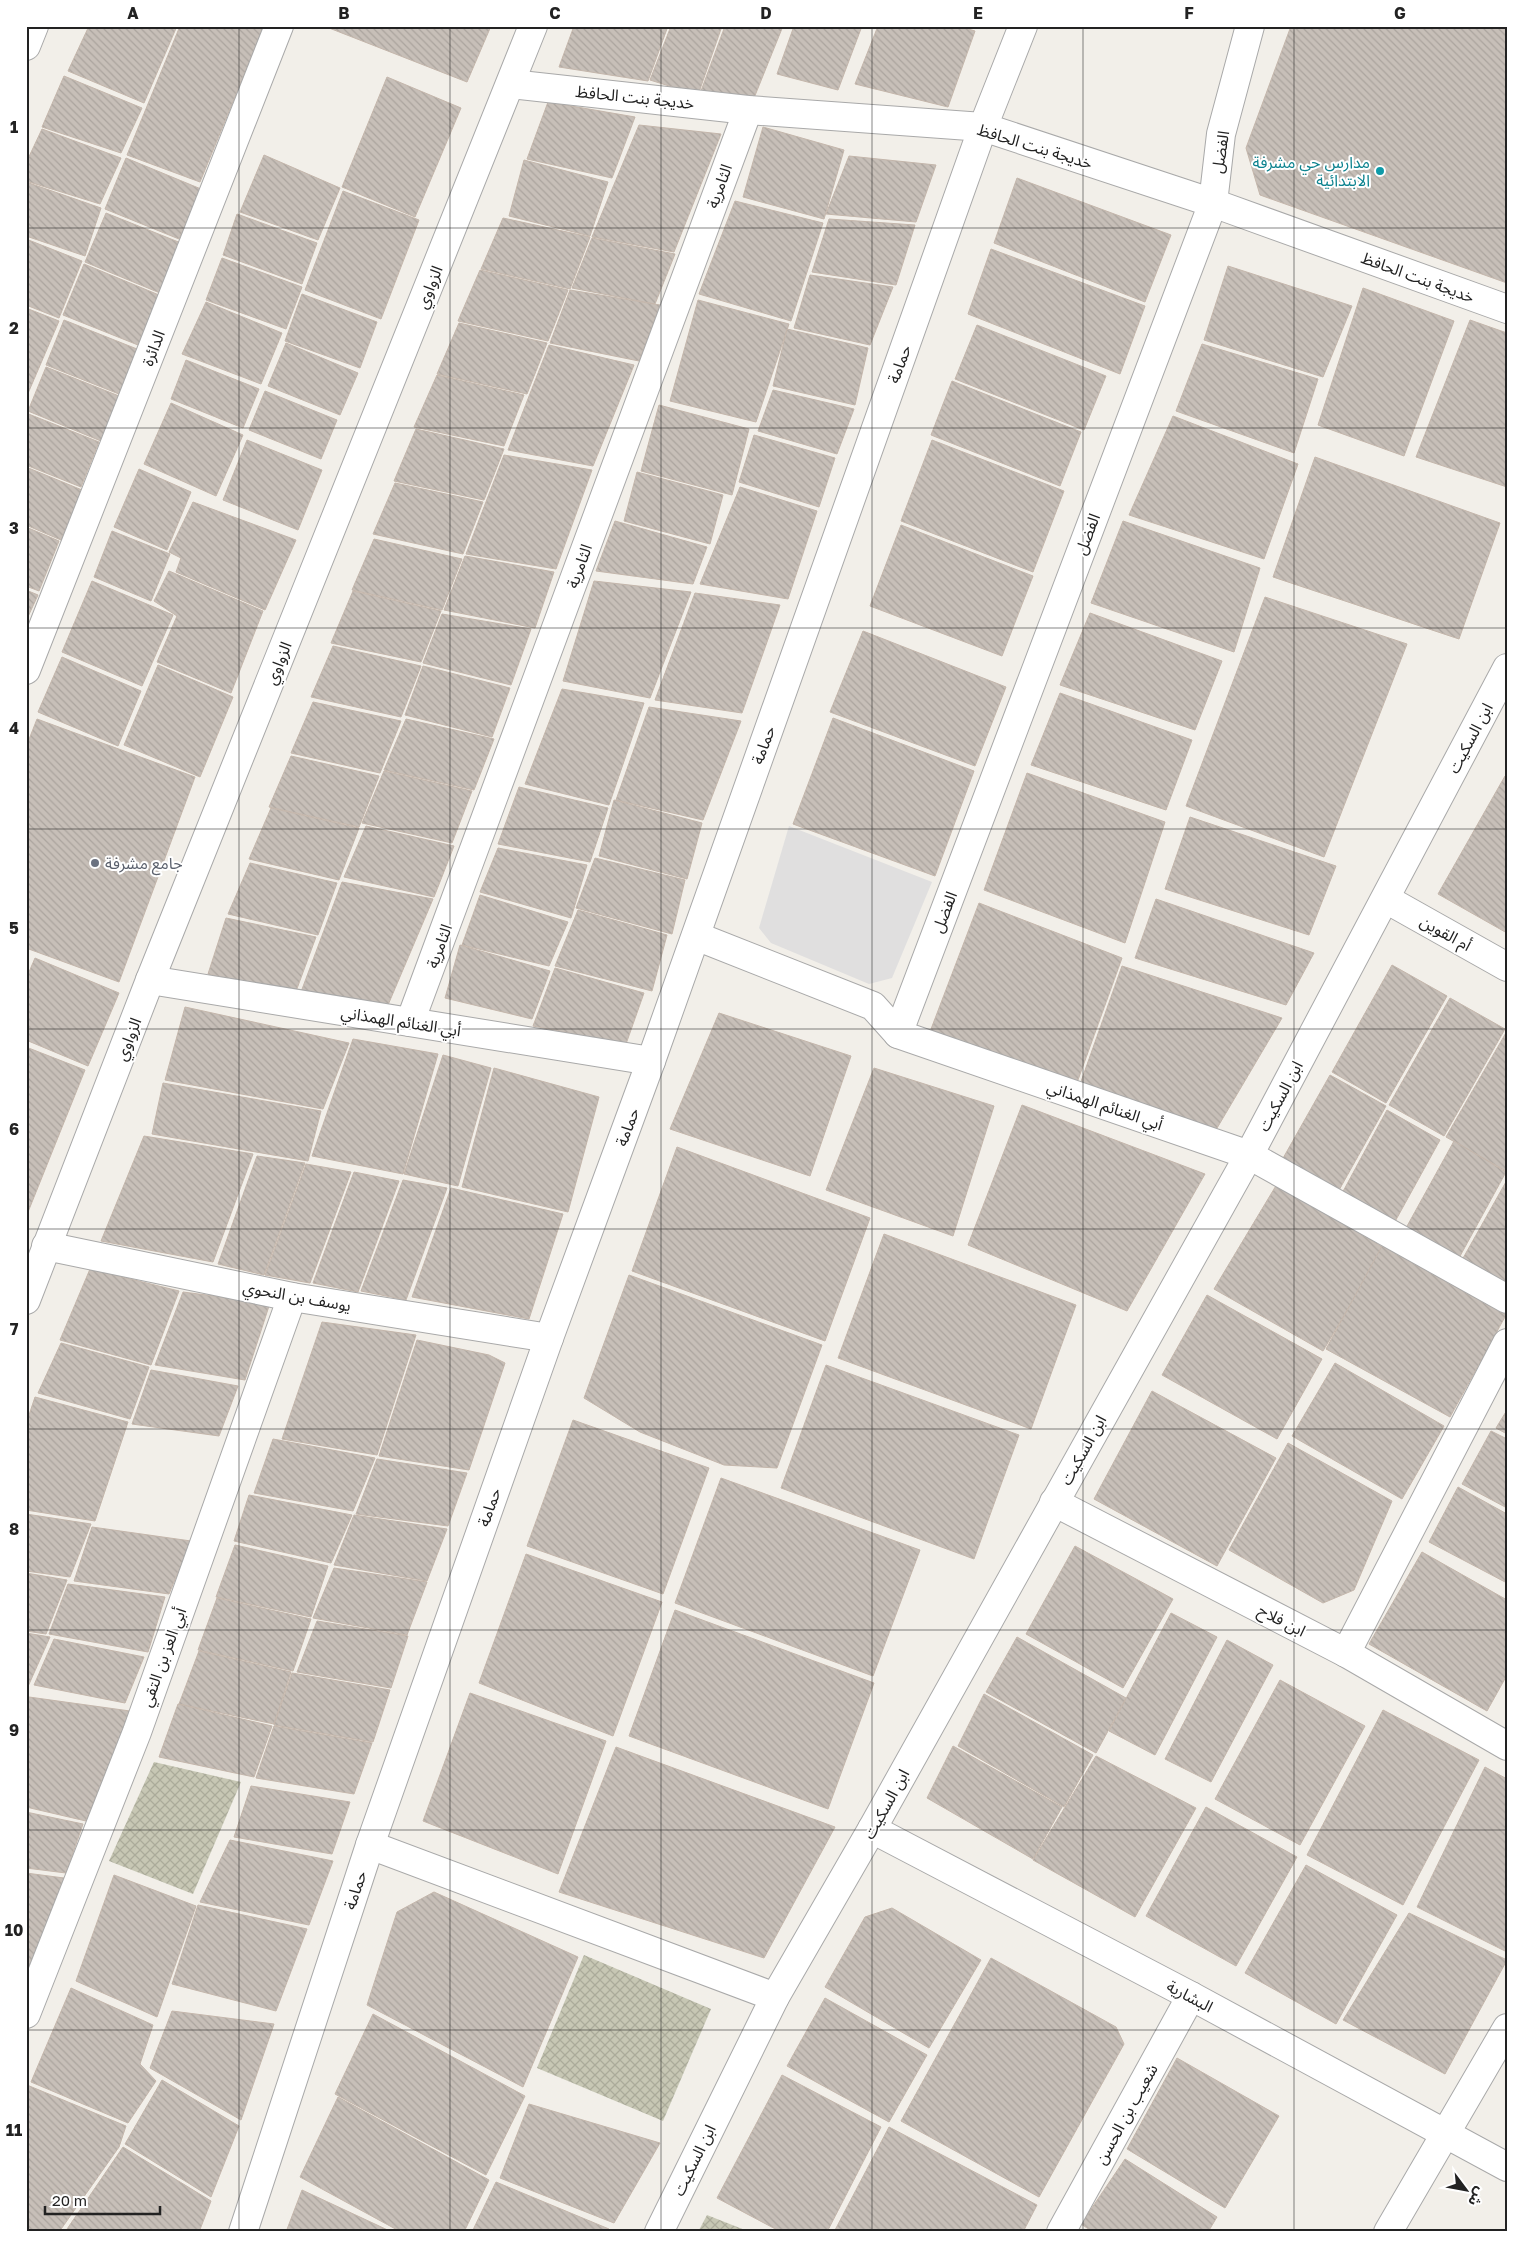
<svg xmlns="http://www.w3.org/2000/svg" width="1533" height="2258" font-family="'Golos Text','Noto Sans Arabic',sans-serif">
	<defs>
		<pattern id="construction-cross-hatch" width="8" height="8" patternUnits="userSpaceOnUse" patternTransform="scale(1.25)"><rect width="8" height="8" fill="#c7c7b4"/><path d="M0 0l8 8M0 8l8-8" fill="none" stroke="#abab9a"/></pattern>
		<pattern id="building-back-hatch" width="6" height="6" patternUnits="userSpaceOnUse" patternTransform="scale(1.25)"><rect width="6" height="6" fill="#c7bfb8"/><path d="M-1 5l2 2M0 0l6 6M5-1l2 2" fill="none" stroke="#aba49e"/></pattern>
	</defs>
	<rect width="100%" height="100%" fill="#f2efe9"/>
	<path fill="#e0dfdf" d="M789,826L932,882L892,978L869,984L771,943L759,928Z"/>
	<g fill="url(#construction-cross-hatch)">
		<path d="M154,1762L241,1782L193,1894L109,1861Z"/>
		<path d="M584,1955L711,2009L663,2121L537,2068Z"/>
		<path d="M707,2215L750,2232H698Z"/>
	</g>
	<g fill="url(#building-back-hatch)" stroke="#c4b6ab">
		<path d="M89,26H177L144,103L68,71Z"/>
		<path d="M180,26H264L200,182L127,155Z"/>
		<path d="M324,26H491L467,82Z"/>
		<path d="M574,26H668L648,81L559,67Z"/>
		<path d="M671,26H722L698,95L650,80Z"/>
		<path d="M725,26H783L752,103L701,91Z"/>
		<path d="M794,26H862L838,90L777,74Z"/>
		<path d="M878,26H958L975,31L948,107L855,84Z"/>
		<path d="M1291,26H1507V283L1260,195L1246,148Z"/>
		<path d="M64,76L142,108L121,153L42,127Z"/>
		<path d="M387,77L461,108L415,217L342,187Z"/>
		<path d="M548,102L635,117L612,178L527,159Z"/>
		<path d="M639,125L721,134L674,252L592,237Z"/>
		<path d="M763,127L844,150L824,219L743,197Z"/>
		<path d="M42,129L121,158L100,204L26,181V163Z"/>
		<path d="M264,155L340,188L318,240L240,212Z"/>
		<path d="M849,156L936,165L916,222L826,214Z"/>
		<path d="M126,158L201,189L179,239L105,209Z"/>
		<path d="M524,160L608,182L590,236L509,216Z"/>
		<path d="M1017,178L1171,235L1145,302L994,243Z"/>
		<path d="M26,182L101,208L85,256L26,236Z"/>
		<path d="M343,191L419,220L381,319L305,290Z"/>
		<path d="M735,201L823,223L791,321L699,294Z"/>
		<path d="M106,213L181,243L160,293L85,262Z"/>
		<path d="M237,214L317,243L302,284L223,255Z"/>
		<path d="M503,218L590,237L570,289L481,269Z"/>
		<path d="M829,219L915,225L896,285L812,272Z"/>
		<path d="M592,238L675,254L655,304L572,288Z"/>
		<path d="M26,239L82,261L59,318L26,305Z"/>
		<path d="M991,249L1145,306L1120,374L968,314Z"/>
		<path d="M222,258L302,287L286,329L206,300Z"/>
		<path d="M84,264L159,295L138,345L63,315Z"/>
		<path d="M1228,266L1352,306L1323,377L1204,340Z"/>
		<path d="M480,270L568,290L548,341L458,321Z"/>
		<path d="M810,275L893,287L870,345L794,328Z"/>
		<path d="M1363,288L1454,321L1404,456L1318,425Z"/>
		<path d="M570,290L660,305L639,361L550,343Z"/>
		<path d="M302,294L377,322L360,368L285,341Z"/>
		<path d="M698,300L789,324L756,422L670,401Z"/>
		<path d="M206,302L282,333L261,384L182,354Z"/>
		<path d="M26,308L59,321L26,398Z"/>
		<path d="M64,320L137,349L119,394L46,365Z"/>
		<path d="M1470,320L1507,333V487L1416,457Z"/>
		<path d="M459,323L547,343L527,394L437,374Z"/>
		<path d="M977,325L1106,376L1084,430L955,379Z"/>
		<path d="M787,329L868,348L855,405L773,386Z"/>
		<path d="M286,343L358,373L340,415L268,386Z"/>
		<path d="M1202,344L1318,379L1294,453L1176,411Z"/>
		<path d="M549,345L634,365L593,466L508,450Z"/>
		<path d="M186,360L259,389L243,428L171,399Z"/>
		<path d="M46,367L119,396L101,441L28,411Z"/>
		<path d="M437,375L524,395L504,446L414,427Z"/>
		<path d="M952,381L1081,432L1060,486L931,435Z"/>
		<path d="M773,390L854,409L837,454L758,431Z"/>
		<path d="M265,391L337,420L321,459L249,430Z"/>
		<path d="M171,403L243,435L216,496L144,464Z"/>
		<path d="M659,405L749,429L732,495L641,471Z"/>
		<path d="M26,413L99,442L81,487L26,465Z"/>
		<path d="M1173,416L1298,464L1264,559L1129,515Z"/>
		<path d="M416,429L504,449L484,500L394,481Z"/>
		<path d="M754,435L835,458L819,507L739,482Z"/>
		<path d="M247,440L322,470L298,530L223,500Z"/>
		<path d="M932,440L1064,491L1033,572L901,521Z"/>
		<path d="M504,455L592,470L556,569L466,554Z"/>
		<path d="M1315,457L1500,523L1459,639L1273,577Z"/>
		<path d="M26,467L82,490L61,540L26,525Z"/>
		<path d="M139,469L191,492L167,550L114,527Z"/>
		<path d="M637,472L723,495L710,544L624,521Z"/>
		<path d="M395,483L483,502L463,554L373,534Z"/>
		<path d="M740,487L817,511L788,599L700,584Z"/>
		<path d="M193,502L296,540L265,610L176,572L181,558L169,552Z"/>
		<path d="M615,521L707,547L693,584L596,571Z"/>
		<path d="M1123,521L1260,568L1234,652L1091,603Z"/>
		<path d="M901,525L1033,576L1002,656L870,606Z"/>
		<path d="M26,527L59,541L39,591L26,586Z"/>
		<path d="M112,531L170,554L151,601L94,577Z"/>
		<path d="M374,539L462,559L442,610L352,590Z"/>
		<path d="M465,556L554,572L535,628L444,610Z"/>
		<path d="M169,571L263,611L231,693L157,662L177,616L154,601Z"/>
		<path d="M92,581L173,615L142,686L62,652Z"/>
		<path d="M594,581L691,592L650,698L563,681Z"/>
		<path d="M26,590L38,595L26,621Z"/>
		<path d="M353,591L441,611L421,662L331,643Z"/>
		<path d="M695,593L780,605L742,713L655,700Z"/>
		<path d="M1265,597L1407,644L1324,857L1186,806Z"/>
		<path d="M1090,613L1222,661L1195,730L1060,685Z"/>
		<path d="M442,614L531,629L511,685L423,663Z"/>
		<path d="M863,631L1006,687L975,766L830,712Z"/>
		<path d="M333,646L421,666L401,717L311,697Z"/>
		<path d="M62,657L141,691L118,746L38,712Z"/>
		<path d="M158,665L233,697L200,777L124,745Z"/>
		<path d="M423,666L510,688L492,737L405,715Z"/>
		<path d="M562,689L644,703L609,805L525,784Z"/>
		<path d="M1060,693L1192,740L1166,810L1031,765Z"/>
		<path d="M313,702L401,721L380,773L291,753Z"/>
		<path d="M649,707L741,721L703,820L616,800Z"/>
		<path d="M833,718L974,771L935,876L793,824Z"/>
		<path d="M37,719L195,777L119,982L26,948V747Z"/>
		<path d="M406,719L494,739L474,790L384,770Z"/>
		<path d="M291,756L379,776L359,827L269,807Z"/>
		<path d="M384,771L472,791L452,843L362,823Z"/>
		<path d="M1027,773L1165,822L1125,943L984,890Z"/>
		<path d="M1505,776L1507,777V933L1438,894Z"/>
		<path d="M519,787L608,808L590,862L498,844Z"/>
		<path d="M614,800L702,823L687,879L599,856Z"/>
		<path d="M271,808L359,828L339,880L249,859Z"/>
		<path d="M1190,817L1336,866L1309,935L1165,889Z"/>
		<path d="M366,826L454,846L434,897L344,877Z"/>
		<path d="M498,848L587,865L571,918L480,892Z"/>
		<path d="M595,858L685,880L672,934L576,908Z"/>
		<path d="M250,863L337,883L318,935L228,914Z"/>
		<path d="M342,882L433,899L388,1005L301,992Z"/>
		<path d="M480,895L568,922L549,966L462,945Z"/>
		<path d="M1156,899L1314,953L1286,1005L1135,958Z"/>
		<path d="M979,903L1122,958L1074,1091L928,1037Z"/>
		<path d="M578,910L667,935L652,991L555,966Z"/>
		<path d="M226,918L316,937L295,994L208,974Z"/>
		<path d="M460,945L550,971L532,1019L445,998Z"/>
		<path d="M35,958L119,993L88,1066L26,1040V979Z"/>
		<path d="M1392,965L1447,996L1386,1103L1332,1072Z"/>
		<path d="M1122,966L1282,1018L1210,1140L1078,1090Z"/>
		<path d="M555,968L644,993L626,1044L533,1026Z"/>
		<path d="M1450,998L1505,1029L1444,1136L1389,1105Z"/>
		<path d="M185,1007L349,1043L323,1109L165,1080Z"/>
		<path d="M719,1013L851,1056L810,1176L670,1129Z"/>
		<path d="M1507,1031V1170L1506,1171L1446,1137Z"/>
		<path d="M353,1039L438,1054L403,1174L312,1156Z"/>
		<path d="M26,1047L85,1070L26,1217Z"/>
		<path d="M443,1055L491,1068L458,1186L404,1174Z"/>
		<path d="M494,1068L599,1097L568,1212L462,1187Z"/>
		<path d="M874,1068L994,1106L953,1236L826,1190Z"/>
		<path d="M1330,1075L1386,1106L1338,1192L1282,1160Z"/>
		<path d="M163,1083L321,1111L308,1161L152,1134Z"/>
		<path d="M1022,1105L1205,1174L1127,1311L968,1245Z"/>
		<path d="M1387,1110L1440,1140L1392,1227L1340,1197Z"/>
		<path d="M144,1136L253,1154L213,1262L101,1241Z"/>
		<path d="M1454,1141L1506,1172L1459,1258L1406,1228Z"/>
		<path d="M677,1147L870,1218L825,1341L632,1271Z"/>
		<path d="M257,1156L305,1163L264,1275L218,1264Z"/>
		<path d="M306,1164L351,1172L310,1283L265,1275Z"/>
		<path d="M354,1172L399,1181L358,1292L313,1283Z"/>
		<path d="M403,1180L447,1188L406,1300L361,1291Z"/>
		<path d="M1507,1180V1286L1462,1260Z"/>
		<path d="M1277,1184L1384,1248L1323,1351L1214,1289Z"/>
		<path d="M451,1188L563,1214L529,1319L412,1297Z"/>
		<path d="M884,1234L1076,1305L1031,1429L838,1358Z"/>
		<path d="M1382,1246L1506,1315L1450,1417L1326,1349Z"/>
		<path d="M90,1269L179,1291L151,1365L60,1340Z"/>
		<path d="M629,1275L822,1345L777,1468L724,1465L640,1432L584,1398Z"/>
		<path d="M183,1292L270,1303L245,1380L155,1365Z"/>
		<path d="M1207,1295L1322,1359L1277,1439L1162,1375Z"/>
		<path d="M322,1322L416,1335L377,1455L282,1439Z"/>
		<path d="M417,1340L489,1355L505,1363L469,1470L379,1456Z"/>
		<path d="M61,1343L149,1367L130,1419L38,1393Z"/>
		<path d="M1335,1363L1444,1426L1402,1499L1292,1436Z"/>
		<path d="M826,1365L1019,1435L974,1559L781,1488Z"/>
		<path d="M151,1370L238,1386L219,1436L132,1424Z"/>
		<path d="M1152,1391L1276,1458L1217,1566L1094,1499Z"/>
		<path d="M35,1397L128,1422L95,1521L26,1510V1424Z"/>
		<path d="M1507,1410V1434L1496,1428Z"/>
		<path d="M573,1420L709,1468L663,1594L527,1546Z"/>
		<path d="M1491,1431L1507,1439V1508L1462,1484Z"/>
		<path d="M273,1439L375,1458L353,1511L254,1493Z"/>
		<path d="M1288,1443L1392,1501L1354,1590L1323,1603L1229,1550Z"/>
		<path d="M377,1459L467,1473L448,1526L356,1514Z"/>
		<path d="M721,1478L920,1550L873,1676L675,1603Z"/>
		<path d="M1458,1487L1507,1514V1583L1429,1542Z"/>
		<path d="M249,1495L352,1515L331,1563L234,1541Z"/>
		<path d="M26,1514L91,1524L70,1577L26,1571Z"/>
		<path d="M354,1515L447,1529L427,1581L334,1565Z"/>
		<path d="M92,1527L191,1541L169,1594L74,1581Z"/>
		<path d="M235,1545L328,1566L311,1617L216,1597Z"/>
		<path d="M1075,1546L1173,1599L1123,1688L1026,1634Z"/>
		<path d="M1422,1552L1507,1600V1675L1487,1711L1369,1644Z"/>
		<path d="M526,1554L662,1602L613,1736L479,1683Z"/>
		<path d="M334,1568L427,1582L407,1635L313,1618Z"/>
		<path d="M26,1573L67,1580L46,1634L26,1631Z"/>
		<path d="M68,1584L165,1597L148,1652L49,1634Z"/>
		<path d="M217,1598L311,1619L293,1671L198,1650Z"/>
		<path d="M675,1610L874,1683L828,1809L629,1736Z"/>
		<path d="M1171,1613L1217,1637L1155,1755L1109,1731Z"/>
		<path d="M317,1621L408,1636L391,1688L297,1672Z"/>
		<path d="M26,1633L50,1637L26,1691Z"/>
		<path d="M1017,1637L1126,1698L1096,1753L986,1692Z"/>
		<path d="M54,1639L144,1657L125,1703L34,1685Z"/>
		<path d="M1227,1640L1273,1665L1211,1782L1165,1759Z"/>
		<path d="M199,1651L291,1672L274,1724L179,1704Z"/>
		<path d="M292,1673L390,1690L373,1742L274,1725Z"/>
		<path d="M1280,1680L1365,1726L1300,1845L1215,1799Z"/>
		<path d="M470,1693L606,1741L558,1874L423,1821Z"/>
		<path d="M984,1694L1093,1755L1064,1807L958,1746Z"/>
		<path d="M29,1697L130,1711L86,1821L26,1807V1702Z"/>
		<path d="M178,1704L272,1726L254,1777L159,1757Z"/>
		<path d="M1383,1710L1479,1760L1403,1905L1307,1855Z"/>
		<path d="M274,1726L372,1743L354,1794L256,1778Z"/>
		<path d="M953,1746L1062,1807L1033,1859L927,1798Z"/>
		<path d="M616,1747L835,1827L764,1958L559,1892Z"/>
		<path d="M1096,1756L1196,1808L1135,1917L1033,1860Z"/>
		<path d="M1485,1767L1507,1779V1952L1417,1907Z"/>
		<path d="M251,1786L350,1802L332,1854L234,1837Z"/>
		<path d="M1206,1807L1297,1857L1236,1966L1146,1916Z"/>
		<path d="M26,1812L83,1824L66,1873L26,1868Z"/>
		<path d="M230,1840L333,1861L309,1925L200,1902Z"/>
		<path d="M1306,1865L1397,1915L1336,2024L1245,1973Z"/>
		<path d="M26,1873L64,1878L27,1976H26Z"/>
		<path d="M114,1875L196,1906L157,2017L76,1981Z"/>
		<path d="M434,1892L578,1957L523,2087L367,2005L397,1912Z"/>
		<path d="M198,1905L307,1929L276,2011L172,1984Z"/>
		<path d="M892,1908L981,1960L929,2048L825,1987L865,1917Z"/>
		<path d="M1409,1913L1507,1960L1445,2074L1343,2020Z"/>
		<path d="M991,1958L1116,2027L1124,2044L1039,2197L901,2121Z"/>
		<path d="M71,1988L153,2025L140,2064L156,2081L128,2123L31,2082Z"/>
		<path d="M825,1998L927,2055L889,2122L787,2066Z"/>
		<path d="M172,2011L274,2024L241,2120L150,2068Z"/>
		<path d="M373,2014L525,2096L486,2175L335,2094Z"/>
		<path d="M1177,2058L1279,2116L1225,2208L1127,2149Z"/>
		<path d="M782,2075L881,2127L827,2232H781L717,2198Z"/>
		<path d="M162,2080L239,2126L211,2197L125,2144Z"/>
		<path d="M27,2085L126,2126L119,2147L59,2232H26Z"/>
		<path d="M338,2097L489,2180L464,2232H401L300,2177Z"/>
		<path d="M529,2104L660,2143L614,2223L500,2178Z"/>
		<path d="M889,2127L1037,2205L1023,2232H834Z"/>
		<path d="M123,2147L211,2201L199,2232H65Z"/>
		<path d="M1125,2159L1217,2217L1208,2232H1093L1081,2224Z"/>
		<path d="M496,2182L609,2229L608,2232H472Z"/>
		<path d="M302,2190L392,2232H286Z"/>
	</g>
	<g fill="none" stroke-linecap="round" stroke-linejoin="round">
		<defs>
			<g id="street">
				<path d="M26,46L34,26"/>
				<path d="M511,84L748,110L983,127L1213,203L1507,309"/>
				<path d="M26,670L279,26"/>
				<path d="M1386,899L1507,967"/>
				<path d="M696,936L873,1006L898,1034L1249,1155L1507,1299"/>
				<path d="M150,980L651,1061"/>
				<path d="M410,1022L748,110"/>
				<path d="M898,1034L1213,203L1221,134L1250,26"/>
				<path d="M46,1246L292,1297L549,1338"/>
				<path d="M26,1300L150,980L533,26"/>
				<path d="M1054,1502L1346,1653L1507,1746"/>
				<path d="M1346,1653L1507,1343"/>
				<path d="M872,1829L1191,1996L1507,2167"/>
				<path d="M370,1845L775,1997"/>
				<path d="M26,2014L137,1732L292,1297"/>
				<path d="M243,2232L370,1845L549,1338L651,1061L983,127L1023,26"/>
				<path d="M659,2232L775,1997L872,1829L1249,1155L1507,668"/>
				<path d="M1061,2232L1191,1996"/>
				<path d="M1388,2232L1507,2028"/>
			</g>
		</defs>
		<use href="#street" stroke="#a9a9a9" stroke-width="30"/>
		<use href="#street" stroke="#fff" stroke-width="28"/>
	</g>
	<path fill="none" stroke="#222" stroke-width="1" stroke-opacity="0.55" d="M239,26V2232M450,26V2232M661,26V2232M872,26V2232M1083,26V2232M1294,26V2232M26,228H1507M26,428H1507M26,628H1507M26,829H1507M26,1029H1507M26,1229H1507M26,1429H1507M26,1630H1507M26,1830H1507M26,2030H1507"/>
	<circle fill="#0f9aa8" stroke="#fff" stroke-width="2" cx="1380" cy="171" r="5"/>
	<circle fill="#6b7280" stroke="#fff" stroke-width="2" cx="95" cy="863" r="5"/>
	<g text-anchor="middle" stroke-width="4" stroke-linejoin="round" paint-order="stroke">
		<g font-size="16" fill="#222" stroke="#fff">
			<text transform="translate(635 97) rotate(6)" y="6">خديجة بنت الحافظ</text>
			<text transform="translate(1035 146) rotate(17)" y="6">خديجة بنت الحافظ</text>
			<text transform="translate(1220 152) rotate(-81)" y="6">الفضل</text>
			<text transform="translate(719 186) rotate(-70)" y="6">الثامرية</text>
			<text transform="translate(1418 277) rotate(20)" y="6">خديجة بنت الحافظ</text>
			<text transform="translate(429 287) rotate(-68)" y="6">الزواوي</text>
			<text transform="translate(153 348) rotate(-69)" y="6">الدائرة</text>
			<text transform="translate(899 364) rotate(-70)" y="6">حمامة</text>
			<text transform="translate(1087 534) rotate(-69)" y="6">الفضل</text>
			<text transform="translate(579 566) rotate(-70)" y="6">الثامرية</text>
			<text transform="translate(278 663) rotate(-68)" y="6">الزواوي</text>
			<text transform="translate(1470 738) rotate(-62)" y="6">ابن السكيت</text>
			<text transform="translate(763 745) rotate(-70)" y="6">حمامة</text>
			<text transform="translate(944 912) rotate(-69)" y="6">الفضل</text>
			<text transform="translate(1446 933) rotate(29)" y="6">أم القوين</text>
			<text transform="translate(439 946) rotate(-70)" y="6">الثامرية</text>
			<text transform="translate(401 1021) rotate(9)" y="6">أبي الغنائم الهمذاني</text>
			<text transform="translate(128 1039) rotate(-69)" y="6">الزواوي</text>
			<text transform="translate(1280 1096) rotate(-62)" y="6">ابن السكيت</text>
			<text transform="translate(1105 1105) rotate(19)" y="6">أبي الغنائم الهمذاني</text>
			<text transform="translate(627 1127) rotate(-70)" y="6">حمامة</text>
			<text transform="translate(297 1296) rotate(10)" y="6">يوسف بن النحوي</text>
			<text transform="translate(1083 1450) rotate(-61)" y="6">ابن السكيت</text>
			<text transform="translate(489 1507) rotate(-71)" y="6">حمامة</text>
			<text transform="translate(1282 1620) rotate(27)" y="6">ابن فلاح</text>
			<text transform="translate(163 1657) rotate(-70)" y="6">أبي العز بن التقي</text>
			<text transform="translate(886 1804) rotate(-61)" y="6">ابن السكيت</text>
			<text transform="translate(355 1890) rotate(-72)" y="6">حمامة</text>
			<text transform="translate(1190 1996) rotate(28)" y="6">البشارية</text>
			<text transform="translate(1126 2114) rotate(-61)" y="6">شعيب بن الحسن</text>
			<text transform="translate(694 2160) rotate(-64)" y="6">ابن السكيت</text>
		</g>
		<g font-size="16" fill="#0d838f" stroke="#fff" text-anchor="end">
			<text x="1370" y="168">مدارس حي مشرفة<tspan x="1370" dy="18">الابتدائية</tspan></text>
		</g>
		<g font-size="16" fill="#5b616d" stroke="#fff" text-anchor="start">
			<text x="105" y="869">جامع مشرفة</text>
		</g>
	</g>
	<rect width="1533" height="2258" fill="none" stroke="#ffffff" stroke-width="55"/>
	<g transform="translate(1466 2190) rotate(122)" stroke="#ffffff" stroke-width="4" paint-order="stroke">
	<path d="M0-4L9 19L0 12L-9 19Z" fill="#222222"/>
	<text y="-8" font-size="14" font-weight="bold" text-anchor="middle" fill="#222222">ش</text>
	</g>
	<path d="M45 2206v8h115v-8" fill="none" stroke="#222222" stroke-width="2.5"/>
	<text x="52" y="2206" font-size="15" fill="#222222" stroke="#ffffff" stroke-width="4" paint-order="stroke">20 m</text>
	<rect x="28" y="28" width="1478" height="2202" fill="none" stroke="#222" stroke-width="2"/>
	<g font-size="16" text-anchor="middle" font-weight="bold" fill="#222">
		<text x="133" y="19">A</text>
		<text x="344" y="19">B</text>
		<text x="555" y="19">C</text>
		<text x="766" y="19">D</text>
		<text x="978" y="19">E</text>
		<text x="1189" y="19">F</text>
		<text x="1400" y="19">G</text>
		<text x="14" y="133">1</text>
		<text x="14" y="334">2</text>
		<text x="14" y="534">3</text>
		<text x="14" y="734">4</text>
		<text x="14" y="934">5</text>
		<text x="14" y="1135">6</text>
		<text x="14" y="1335">7</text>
		<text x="14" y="1535">8</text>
		<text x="14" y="1736">9</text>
		<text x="14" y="1936">10</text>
		<text x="14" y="2136">11</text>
	</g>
</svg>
